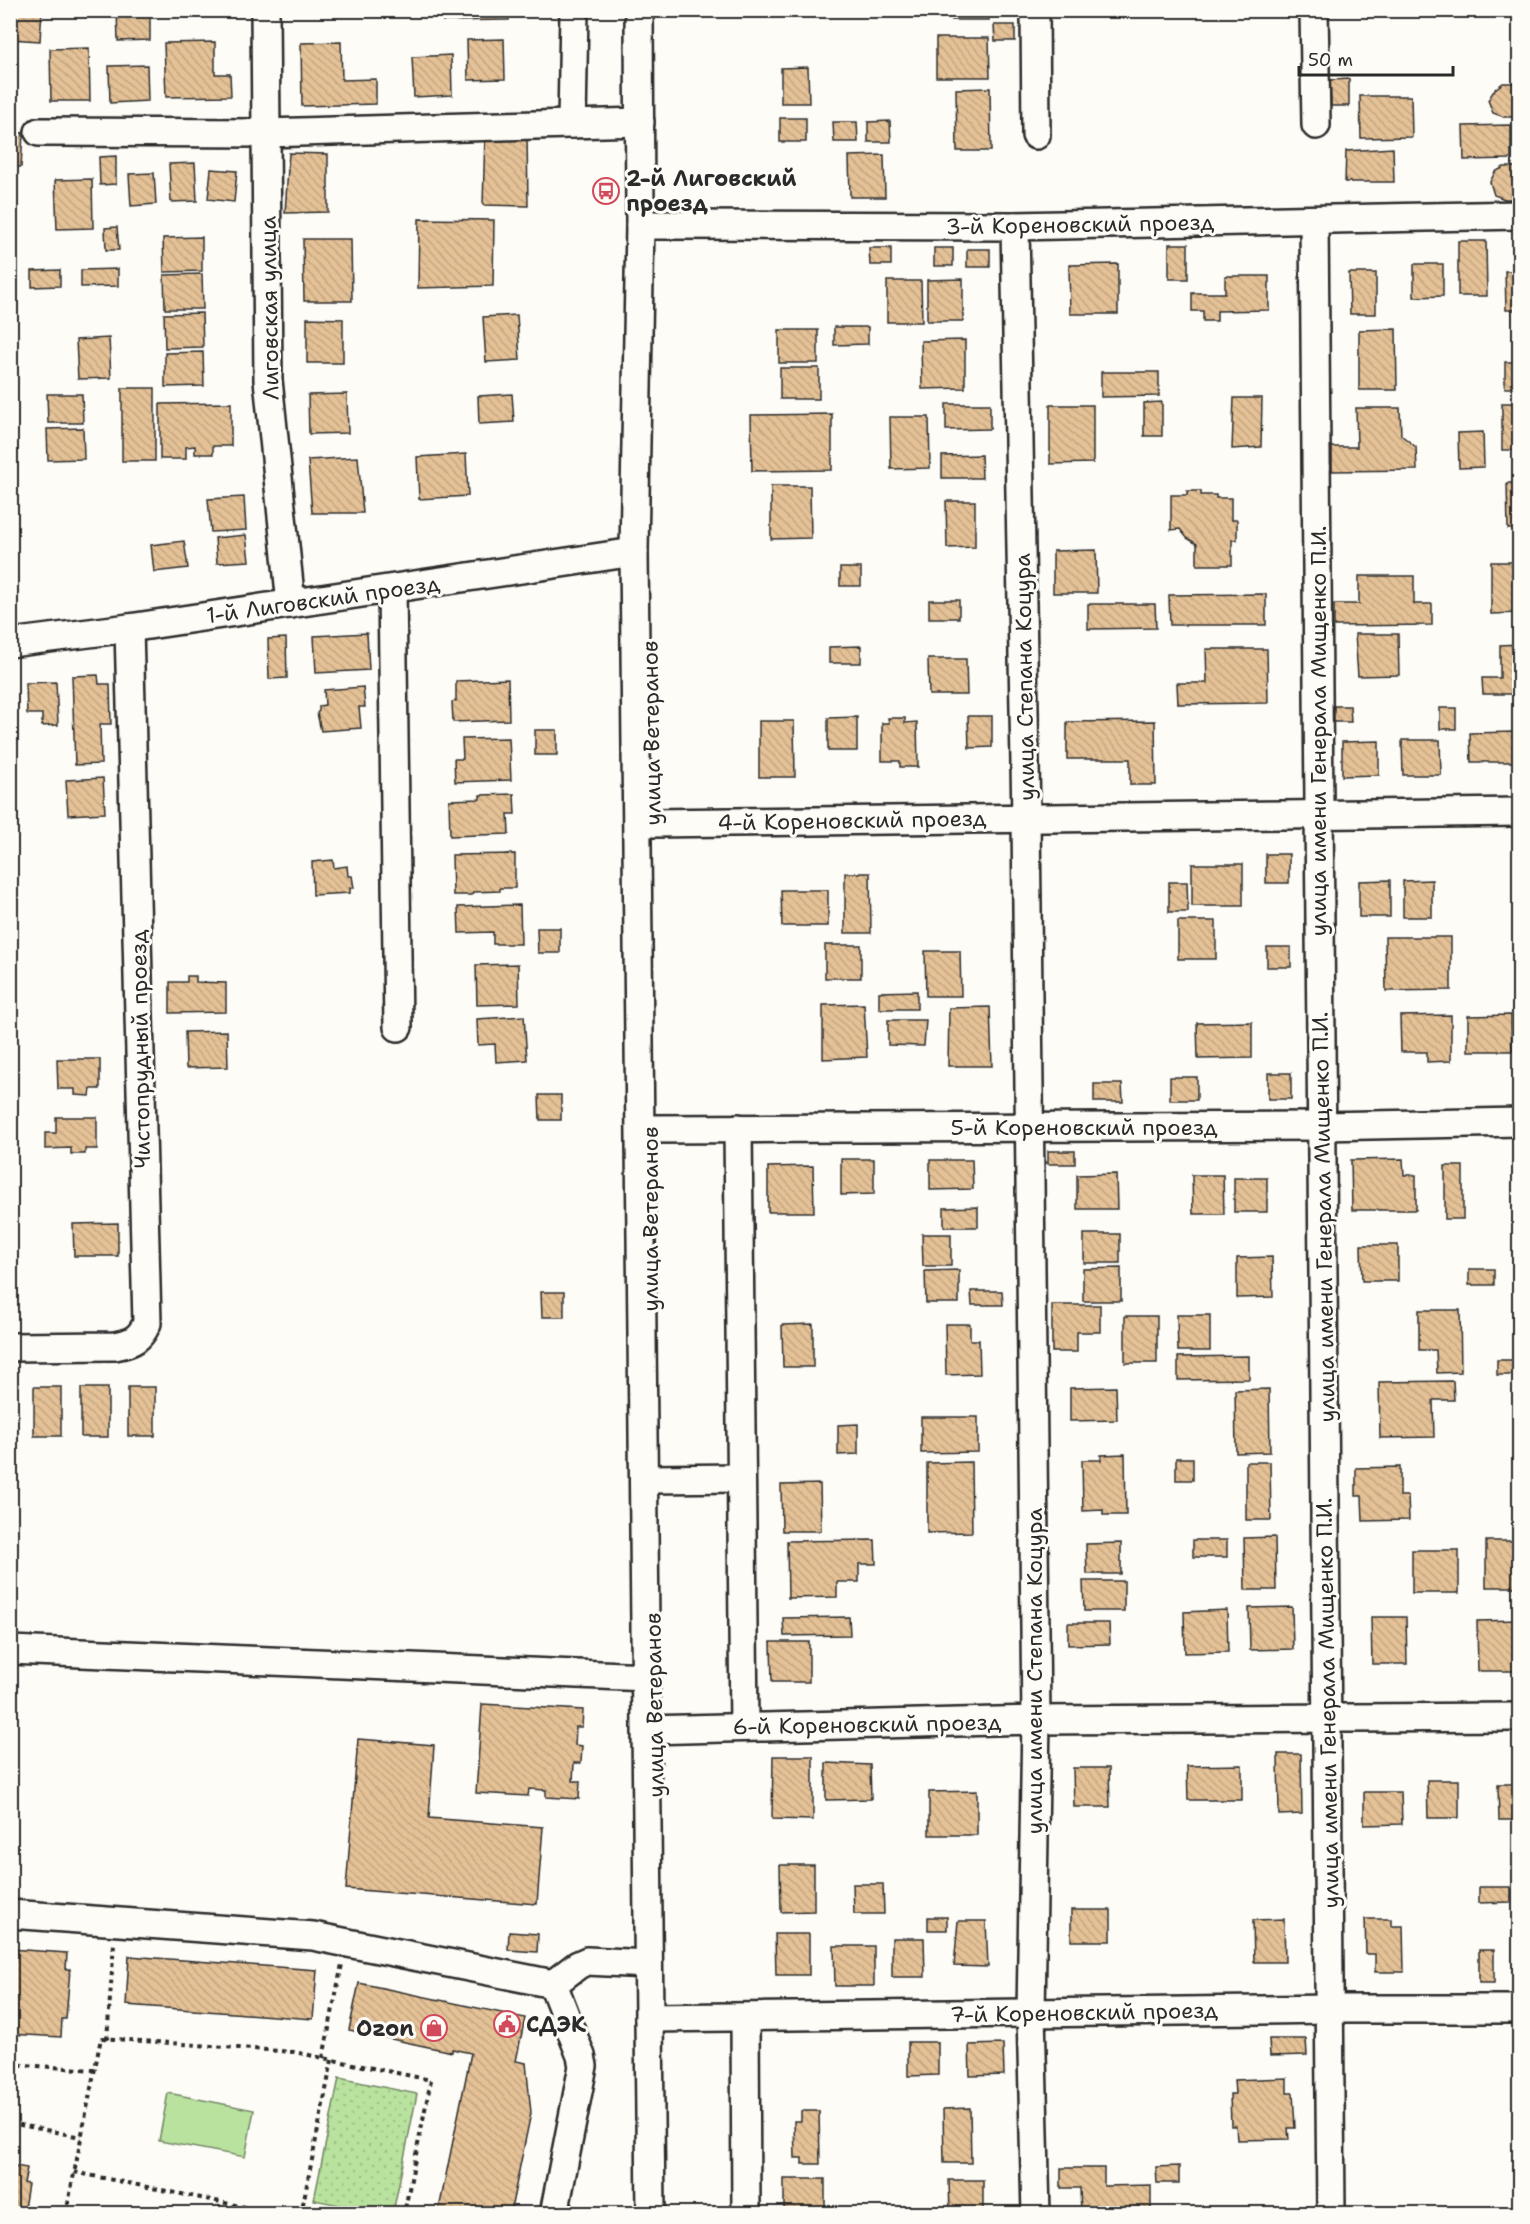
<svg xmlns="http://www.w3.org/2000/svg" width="1530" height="2224" font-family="'Shantell Sans',sans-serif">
	<defs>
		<pattern id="park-dots" width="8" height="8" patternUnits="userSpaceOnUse" patternTransform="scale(1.5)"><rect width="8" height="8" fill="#b8e29e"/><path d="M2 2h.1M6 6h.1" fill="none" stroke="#9ec288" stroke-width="1.8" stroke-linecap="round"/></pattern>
		<pattern id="building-back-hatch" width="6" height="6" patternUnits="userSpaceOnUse" patternTransform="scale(1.5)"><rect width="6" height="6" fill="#e4c196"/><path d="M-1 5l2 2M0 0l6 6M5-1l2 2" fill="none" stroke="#c4a681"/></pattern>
	</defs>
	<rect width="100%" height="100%" fill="#fdfcf7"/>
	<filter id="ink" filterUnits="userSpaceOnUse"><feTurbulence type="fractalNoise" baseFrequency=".0167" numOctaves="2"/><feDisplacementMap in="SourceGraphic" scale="12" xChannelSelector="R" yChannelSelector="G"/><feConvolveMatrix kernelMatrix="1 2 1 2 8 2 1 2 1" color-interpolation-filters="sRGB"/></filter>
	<g filter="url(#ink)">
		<path fill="url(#park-dots)" stroke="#728664" stroke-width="1.5" d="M339,2078L417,2094L393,2213H381L314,2200Z"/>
		<path fill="#b8e29e" stroke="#728664" stroke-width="1.5" d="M168,2093L254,2110L245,2157L159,2141Z"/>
		<g fill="url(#building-back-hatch)" stroke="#2b2b2b" stroke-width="1.5">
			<path d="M10,10H42L40,41L10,39Z"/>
			<path d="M117,10H150V40L118,41Z"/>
			<path d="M442,10H508L509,20L443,21Z"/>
			<rect x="952" y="10" width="37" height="10"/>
			<path d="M994,25H1015V41H995Z"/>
			<path d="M936,38H989L990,77H936Z"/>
			<path d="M504,39L505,79L468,80L467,40Z"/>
			<path d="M215,42V74H230L231,96L166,97L164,43Z"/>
			<path d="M341,42L342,80L376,79V104L302,106L301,43Z"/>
			<path d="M89,48L90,101H51L50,49Z"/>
			<path d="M451,55L452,95L414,97L412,57Z"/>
			<path d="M10,61L17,62L15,110H10Z"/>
			<path d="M147,65L148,101L110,103L109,66Z"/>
			<path d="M808,67L809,103H781V68Z"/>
			<path d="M1349,79V106H1331L1330,80Z"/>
			<path d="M1503,83H1520V117H1504L1493,113L1488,100L1495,89Z"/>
			<path d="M990,88L991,151H957L956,89Z"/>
			<path d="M1360,96H1411L1412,137L1361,138Z"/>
			<rect x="780" y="118" width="26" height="24"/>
			<path d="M890,121L891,142H868V122Z"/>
			<path d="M833,122H857L858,142H834Z"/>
			<path d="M1511,125V159L1464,160L1463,126Z"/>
			<path d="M10,132L23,133L21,167H10Z"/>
			<path d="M485,134H527L528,206L483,205Z"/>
			<path d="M1393,148L1394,182H1345L1346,151Z"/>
			<path d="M289,153L328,154V212L285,213Z"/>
			<path d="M884,155L885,197H850L849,156Z"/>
			<path d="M116,156V184L100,185L99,157Z"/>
			<path d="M195,163L197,201L171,202L169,164Z"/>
			<path d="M1504,167H1520V199H1505L1494,195L1490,182L1495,172Z"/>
			<path d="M211,169L237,171L234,202L208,199Z"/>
			<path d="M154,173L156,204L131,206L129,174Z"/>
			<path d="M92,179L93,228L57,229L55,180Z"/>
			<path d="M419,219L494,220L493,286L418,288Z"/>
			<path d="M117,227L119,250H106L105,228Z"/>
			<path d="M202,237V271L164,272L163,238Z"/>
			<path d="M303,239H351L352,301H304Z"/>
			<path d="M1458,241H1486L1487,296H1458Z"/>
			<rect x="1169" y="244" width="19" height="35"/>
			<path d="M869,248H891V265H870Z"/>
			<rect x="934" y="248" width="19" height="18"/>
			<rect x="967" y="249" width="23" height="18"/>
			<path d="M1118,264V314H1070L1069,265Z"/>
			<path d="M1414,264H1443V296L1414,297Z"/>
			<path d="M118,269V286L81,287V270Z"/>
			<path d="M60,270V286L32,287V271Z"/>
			<path d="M1505,271H1520V310H1506Z"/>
			<path d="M1349,273H1376V314H1350Z"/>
			<path d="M202,274L203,309H165L164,275Z"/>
			<path d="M1225,276H1269V310L1217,311V321H1203V311H1192V293H1225Z"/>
			<path d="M963,279V321H927V280Z"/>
			<path d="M887,281H921L922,322H887Z"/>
			<path d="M202,313L203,347L165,348L164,314Z"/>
			<path d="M517,315L520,360L486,362L483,317Z"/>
			<path d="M307,318L343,319V363H307Z"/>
			<path d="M834,327H868V344L834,345Z"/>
			<path d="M1396,329L1397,390H1359V330Z"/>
			<rect x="779" y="330" width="39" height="33"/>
			<path d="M109,338L111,378L78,379L76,340Z"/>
			<path d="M965,340V388L922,389L921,341Z"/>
			<path d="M203,352L204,386L165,387V353Z"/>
			<rect x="1505" y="362" width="15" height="26"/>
			<rect x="780" y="368" width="39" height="31"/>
			<path d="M1101,372H1159V396L1101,397Z"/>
			<rect x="122" y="388" width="33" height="73"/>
			<path d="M47,394H82L83,423H48Z"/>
			<path d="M347,394L348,433L309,434L308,395Z"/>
			<path d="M512,394L514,422L479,424L478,396Z"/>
			<path d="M1234,398H1262L1261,447L1232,449Z"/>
			<path d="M1162,402V436H1144V403Z"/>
			<path d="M231,403V446H213V454H195V446L186,447V459H160V404Z"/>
			<rect x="1502" y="403" width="18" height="47"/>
			<path d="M946,404H990V429L946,430Z"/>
			<path d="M1050,405H1093V463L1050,464Z"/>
			<path d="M1356,408H1400L1401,435L1416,447L1417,470L1332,471V447H1357Z"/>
			<path d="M832,414V470L752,471L751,415Z"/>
			<path d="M890,417H929L930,468L891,469Z"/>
			<path d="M83,428L84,459L48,460L47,429Z"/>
			<path d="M1483,432L1484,467L1459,468L1458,433Z"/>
			<path d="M466,454L468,496L419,499L417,457Z"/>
			<path d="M981,455L982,478H942V456Z"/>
			<path d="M358,457L363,513H312L308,460Z"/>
			<path d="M1507,483H1520V529H1508Z"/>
			<path d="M771,486H810L811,538L771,539Z"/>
			<path d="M1187,491H1201V495H1216V498H1231V520H1237V540H1232V565H1197V544L1187,538L1180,529L1171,530V495H1187Z"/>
			<path d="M244,497L246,530L211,532L208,499Z"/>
			<path d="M946,501H975V547L947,548Z"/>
			<path d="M246,535L249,561L217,563L215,538Z"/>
			<path d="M184,541L188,568L154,572L151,545Z"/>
			<path d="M1096,550L1097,593H1053V551Z"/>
			<path d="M1491,562H1520V613L1491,614Z"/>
			<rect x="840" y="568" width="21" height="18"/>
			<path d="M1359,576H1414V604H1432V625L1334,626V604H1359Z"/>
			<path d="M1266,594V625H1170L1169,595Z"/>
			<rect x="929" y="600" width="30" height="18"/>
			<path d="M1088,604H1155L1156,628L1088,629Z"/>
			<path d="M367,633L369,670L316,673L314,636Z"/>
			<path d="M1355,634H1398L1399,675L1358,676Z"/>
			<path d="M286,638L287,678L269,679L268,639Z"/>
			<path d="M1520,644V694H1483L1482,678H1500V645Z"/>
			<path d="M861,646V663H829V647Z"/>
			<path d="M1206,649H1267L1268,703L1178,704L1177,683H1207Z"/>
			<path d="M928,659H966L967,695H929Z"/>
			<path d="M98,675L99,684H110L111,724H100L101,764L75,765L72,676Z"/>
			<path d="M508,679L509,720L453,722L452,702L456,701V681Z"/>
			<path d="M56,682L58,725L42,726V714H27L26,683Z"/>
			<path d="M363,687L365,707H359L361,728L321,731L317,713L319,711V706L325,705L324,690Z"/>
			<path d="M1334,706H1350L1351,722H1334Z"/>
			<rect x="1440" y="708" width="16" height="21"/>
			<path d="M968,716H992V747L969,748Z"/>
			<path d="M857,717V751H828V718Z"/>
			<path d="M888,718H905V723L917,722L918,767H900V761H882V723H889Z"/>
			<path d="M759,721H794L795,777H759Z"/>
			<path d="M1155,721L1156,785H1130V759H1067V722Z"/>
			<rect x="535" y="730" width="22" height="25"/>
			<path d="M1515,732L1516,762H1471L1470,733Z"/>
			<path d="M509,738L511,780L455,782L454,759H463L462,739Z"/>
			<path d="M1402,740H1440L1441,775H1403Z"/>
			<path d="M1379,741V775L1342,776V742Z"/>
			<path d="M103,778L105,813L68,815L66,780Z"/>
			<path d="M514,794L515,814H508L509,834L450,836L449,800L480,799V795Z"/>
			<path d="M515,854V888H500V891L473,892L472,895H453L452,855Z"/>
			<rect x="1266" y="854" width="23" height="29"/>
			<path d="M333,860L334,868L347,866L348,876H352L354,888H350V893L313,895L312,862Z"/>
			<rect x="1192" y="864" width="51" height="42"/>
			<path d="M845,873H870L871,933H845Z"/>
			<path d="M1390,880V917H1359V881Z"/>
			<path d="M1432,880V917H1403V881Z"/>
			<path d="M1169,882H1187L1188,912H1169Z"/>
			<path d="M781,890H828V926H782Z"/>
			<path d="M520,905L521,944H493V932L459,933L458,907Z"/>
			<rect x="1178" y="921" width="38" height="38"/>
			<path d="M537,928H560V953H538Z"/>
			<path d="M1385,937H1451V990L1386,991Z"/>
			<rect x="825" y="945" width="36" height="33"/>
			<rect x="1267" y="947" width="24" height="20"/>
			<path d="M925,951H960L961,996H926Z"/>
			<path d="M518,964L519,1004L477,1005L476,965Z"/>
			<path d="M187,976H196V982L226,983V1012L170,1013V982H187Z"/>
			<path d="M917,991V1009H879V992Z"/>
			<path d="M864,1004L867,1057L823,1059V1005Z"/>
			<path d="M990,1007L992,1066H948L949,1008Z"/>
			<path d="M1451,1015V1061L1427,1062V1052H1401L1400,1016Z"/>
			<path d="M1511,1015L1512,1051H1468V1016Z"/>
			<path d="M524,1016L527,1060L496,1062L495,1044L478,1045L477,1019Z"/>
			<path d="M888,1020H926L924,1046L888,1045Z"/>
			<path d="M1252,1022V1058L1198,1059L1197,1023Z"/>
			<path d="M227,1031L228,1067L186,1068L185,1032Z"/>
			<path d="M57,1059H100V1089H91L90,1096L75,1095V1089H58Z"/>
			<rect x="1268" y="1073" width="23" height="26"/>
			<rect x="1170" y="1077" width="27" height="23"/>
			<path d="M1094,1084H1122L1123,1102H1094Z"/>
			<path d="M539,1095H561V1120H540Z"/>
			<path d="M56,1117H97V1149H85V1154H71V1148L45,1149V1133H56Z"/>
			<rect x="1048" y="1151" width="27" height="13"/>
			<path d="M841,1159H874V1194L841,1195Z"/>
			<path d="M1403,1159L1404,1175H1416V1210H1352L1351,1160Z"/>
			<path d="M930,1160H972L973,1189L930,1190Z"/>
			<path d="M813,1166L814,1212H768V1167Z"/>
			<rect x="1445" y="1166" width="18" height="53"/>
			<path d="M1116,1174L1117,1209H1077V1175Z"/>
			<path d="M1192,1175H1223L1224,1214H1193Z"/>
			<rect x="1234" y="1178" width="33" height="34"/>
			<path d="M978,1207V1227H944V1208Z"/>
			<path d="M118,1223V1256H74L73,1224Z"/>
			<path d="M1516,1233H1520V1276H1517Z"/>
			<path d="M922,1234H951V1266H923Z"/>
			<rect x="1084" y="1234" width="36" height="29"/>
			<path d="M1361,1245H1398V1281H1362Z"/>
			<path d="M1272,1257L1273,1297L1237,1298V1258Z"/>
			<path d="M1121,1268V1301H1083V1269Z"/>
			<rect x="1469" y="1269" width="25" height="16"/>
			<path d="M959,1270V1303H926L925,1271Z"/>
			<path d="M971,1291H1002L1003,1305H972Z"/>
			<path d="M541,1292H564V1317H542Z"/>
			<path d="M1052,1305H1100V1332H1077V1352H1052Z"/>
			<path d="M1419,1310H1460L1461,1372L1437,1373L1436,1350H1419Z"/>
			<path d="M1177,1315H1210V1351H1178Z"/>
			<rect x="1125" y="1316" width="32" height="47"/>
			<path d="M813,1324V1367H783L782,1325Z"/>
			<path d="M945,1324H970V1340H979L980,1374L946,1375Z"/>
			<path d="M1249,1356V1379L1178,1380V1357Z"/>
			<rect x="1497" y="1360" width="23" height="15"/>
			<path d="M1453,1381L1454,1400H1433L1434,1437L1380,1438L1379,1382Z"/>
			<path d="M10,1387H13L14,1435H10Z"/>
			<rect x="34" y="1387" width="27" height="49"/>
			<rect x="128" y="1387" width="27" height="49"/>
			<path d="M1116,1387L1117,1420L1070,1421V1388Z"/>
			<rect x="81" y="1388" width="27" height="49"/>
			<path d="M1269,1389L1270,1452L1236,1453L1235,1390Z"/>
			<path d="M921,1417H978V1452L921,1453Z"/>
			<path d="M858,1424V1454L838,1455V1425Z"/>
			<path d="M1125,1454L1126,1515H1103V1510L1083,1511L1082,1460H1101V1455Z"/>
			<rect x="1176" y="1458" width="17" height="22"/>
			<path d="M971,1462L972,1532L927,1533V1463Z"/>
			<path d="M1246,1462H1270L1271,1520H1246Z"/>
			<path d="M1400,1467V1496H1408L1409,1520L1363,1521L1362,1496H1356V1468Z"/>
			<path d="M820,1484L821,1531H782L781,1485Z"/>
			<path d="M1275,1537L1276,1590H1245L1244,1538Z"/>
			<path d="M875,1540L876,1564H859V1582H837V1597L788,1598L787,1541Z"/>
			<rect x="1193" y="1540" width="34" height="17"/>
			<rect x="1486" y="1541" width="30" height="46"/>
			<path d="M1121,1543V1574H1087L1086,1544Z"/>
			<rect x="1412" y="1550" width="47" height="43"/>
			<path d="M1083,1581H1124V1611H1084Z"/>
			<path d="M1292,1607L1293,1649L1250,1650L1249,1608Z"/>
			<path d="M1227,1610L1228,1652L1185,1653L1184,1612Z"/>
			<path d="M849,1617L850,1635L784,1636L783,1618Z"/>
			<path d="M1371,1617H1406L1407,1664H1372Z"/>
			<path d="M1520,1620V1671H1478L1477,1621Z"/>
			<path d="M1068,1623H1109L1110,1644L1068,1645Z"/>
			<path d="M771,1642H809V1682H772Z"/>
			<path d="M482,1704L583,1710L582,1727H576L575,1745L582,1746L581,1763H574L573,1781H580L579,1799L546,1797V1790L529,1789L528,1796L476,1793Z"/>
			<path d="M358,1739L434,1745L429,1818L543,1827L537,1904L346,1889Z"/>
			<path d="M1278,1754H1301L1302,1814L1279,1815Z"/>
			<path d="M773,1756H813V1820L772,1819Z"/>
			<path d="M826,1763L870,1765L871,1799L826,1800Z"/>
			<path d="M1242,1765V1800H1188L1187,1766Z"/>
			<path d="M1073,1768H1109L1110,1807H1074Z"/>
			<path d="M1427,1780H1459V1818H1428Z"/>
			<path d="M1498,1784H1520V1820H1499Z"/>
			<path d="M977,1791V1835H929V1792Z"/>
			<path d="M1364,1792H1401L1402,1824L1364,1825Z"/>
			<path d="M780,1865H814V1911L781,1912Z"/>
			<path d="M853,1884H883L884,1914H854Z"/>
			<path d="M1479,1887H1511V1902L1479,1903Z"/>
			<rect x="1071" y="1910" width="40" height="31"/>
			<rect x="928" y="1917" width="19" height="13"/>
			<path d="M1284,1919L1285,1962H1254L1253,1920Z"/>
			<path d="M1365,1919H1391V1926H1403L1404,1972H1375V1954H1366Z"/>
			<path d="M958,1921H986L988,1967L954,1966Z"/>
			<path d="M509,1932L538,1934L537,1952L508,1950Z"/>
			<path d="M775,1934H809V1975H776Z"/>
			<path d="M892,1938H924L925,1977H892Z"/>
			<path d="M834,1946H874V1986H835Z"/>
			<path d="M10,1949L67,1953L66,1969H70L66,2019H62L61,2037L10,2034Z"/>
			<rect x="1479" y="1950" width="15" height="33"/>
			<path d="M129,1956L317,1970L313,2019L126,2005Z"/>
			<path d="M359,1983L525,2018L516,2061L526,2063L531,2113L510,2214H438L471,2053L452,2049V2052L349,2030Z"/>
			<path d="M1269,2039H1306L1307,2055L1270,2056Z"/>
			<path d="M908,2042H938V2075L908,2076Z"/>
			<path d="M1003,2044L1004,2075L970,2076L969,2045Z"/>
			<path d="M1287,2078V2093H1293L1295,2128H1288L1289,2139L1237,2140L1236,2126H1231L1230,2094H1235L1234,2080Z"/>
			<path d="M970,2108L971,2163H944L943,2109Z"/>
			<path d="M801,2111H819L820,2164H802V2158H795L794,2121H801Z"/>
			<path d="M10,2165L27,2168L24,2183L28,2184L23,2214H10Z"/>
			<path d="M1179,2166V2183H1157L1156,2167Z"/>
			<path d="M1061,2168H1104V2186L1151,2185V2210L1123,2211V2214H1081L1080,2188H1061Z"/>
			<rect x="784" y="2179" width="41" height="35"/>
			<path d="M949,2180H983V2214H950Z"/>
		</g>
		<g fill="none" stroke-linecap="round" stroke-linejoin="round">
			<defs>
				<g id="minor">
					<path d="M265,10L268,380L291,604"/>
					<path d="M639,10L640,225L634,552L651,2214"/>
					<path d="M1035,10L1036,135"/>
					<path d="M1314,10L1316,125"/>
					<path d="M572,124L574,10"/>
					<path d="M39,132L266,133L640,122"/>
					<path d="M1314,220L1331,2214"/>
					<path d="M640,225L1015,226L1520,215"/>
					<path d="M1015,226L1026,818L1036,1720L1031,2013L1036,2214"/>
					<path d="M392,589L398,1027"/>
					<path d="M10,643L129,628L634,552"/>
					<path d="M652,823L1520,812"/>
					<path d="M738,1128L744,1727"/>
					<path d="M649,1129L1322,1126L1520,1122"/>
					<path d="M10,1347L115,1346C132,1343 140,1339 147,1323L129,628"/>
					<path d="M651,1479L741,1478"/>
					<path d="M10,1650L647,1677"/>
					<path d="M647,1730L1036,1720L1520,1717"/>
					<path d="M10,1914L313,1936L553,1984L578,1965L587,1961L648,1964"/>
					<path d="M553,1984L581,2056L583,2066L554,2214"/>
					<path d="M649,2018L1330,2009H1520"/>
					<path d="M745,2018L746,2214"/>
				</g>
			</defs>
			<use href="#minor" stroke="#2b2b2b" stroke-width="32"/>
			<g stroke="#2b2b2b" stroke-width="4" stroke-dasharray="4.5 4.5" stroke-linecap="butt">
				<path d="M107,2039L114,1944"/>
				<path d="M323,2058L342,1964"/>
				<path d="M10,2064L94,2070"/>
				<path d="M10,2123L81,2137"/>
				<path d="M74,2172L279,2214"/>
				<path d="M66,2214L101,2038L294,2052L431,2080L404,2214"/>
				<path d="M301,2214L332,2060"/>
			</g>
			<use href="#minor" stroke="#fdfcf7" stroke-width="27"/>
		</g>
	</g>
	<defs>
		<symbol id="bus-ring" viewBox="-11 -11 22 22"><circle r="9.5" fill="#fdfcf7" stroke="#d1495b" stroke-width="1.5"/><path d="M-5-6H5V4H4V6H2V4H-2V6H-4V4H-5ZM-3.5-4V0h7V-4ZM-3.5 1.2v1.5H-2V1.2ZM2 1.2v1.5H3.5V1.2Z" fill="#d1495b"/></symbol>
		<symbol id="civic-ring" viewBox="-11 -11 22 22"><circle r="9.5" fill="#fdfcf7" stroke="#d1495b" stroke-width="1.5"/><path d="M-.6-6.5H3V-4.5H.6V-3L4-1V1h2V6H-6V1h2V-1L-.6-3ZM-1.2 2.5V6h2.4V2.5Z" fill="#d1495b"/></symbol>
		<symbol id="shop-ring" viewBox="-11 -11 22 22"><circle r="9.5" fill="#fdfcf7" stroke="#d1495b" stroke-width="1.5"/><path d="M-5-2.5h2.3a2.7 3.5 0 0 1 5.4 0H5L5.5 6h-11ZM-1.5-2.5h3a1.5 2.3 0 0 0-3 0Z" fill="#d1495b"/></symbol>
	</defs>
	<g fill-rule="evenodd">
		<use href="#bus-ring" x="591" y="176" width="30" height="30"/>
		<use href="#civic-ring" x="492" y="2009" width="30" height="30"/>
		<use href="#shop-ring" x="419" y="2013" width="30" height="30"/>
	</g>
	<g text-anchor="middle" stroke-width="6" stroke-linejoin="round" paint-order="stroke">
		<g font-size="22" font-weight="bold" fill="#2b2b2b" stroke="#fdfcf7" text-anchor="start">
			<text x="626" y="186">2-й Лиговский<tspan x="626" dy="25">проезд</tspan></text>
			<text x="526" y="2032">СДЭК</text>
			<text x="414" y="2036" text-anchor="end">Ozon</text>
		</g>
		<g font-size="22" fill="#2b2b2b" stroke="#fdfcf7">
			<text transform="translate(1080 224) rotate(-1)" y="8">3-й Кореновский проезд</text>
			<text transform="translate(269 308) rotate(-91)" y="8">Лиговская улица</text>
			<text transform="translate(323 599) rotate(-8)" y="8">1-й Лиговский проезд</text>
			<text transform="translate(1024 677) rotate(-91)" y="8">улица Степана Коцура</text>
			<text transform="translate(1318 731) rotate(-90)" y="8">улица имени Генерала Мищенко П.И.</text>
			<text transform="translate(651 733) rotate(-91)" y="8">улица Ветеранов</text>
			<text transform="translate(852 820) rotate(-1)" y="8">4-й Кореновский проезд</text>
			<text transform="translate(140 1049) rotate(-91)" y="8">Чистопрудный проезд</text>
			<text x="1084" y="1135">5-й Кореновский проезд</text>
			<text transform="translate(1323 1217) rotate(-91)" y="8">улица имени Генерала Мищенко П.И.</text>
			<text transform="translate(650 1219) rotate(-90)" y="8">улица Ветеранов</text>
			<text transform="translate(1034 1671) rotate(-90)" y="8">улица имени Степана Коцура</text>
			<text transform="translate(1327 1703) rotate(-91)" y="8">улица имени Генерала Мищенко П.И.</text>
			<text transform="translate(654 1705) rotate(-91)" y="8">улица Ветеранов</text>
			<text transform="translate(867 1724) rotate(-1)" y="8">6-й Кореновский проезд</text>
			<text transform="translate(1084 2012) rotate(-1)" y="8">7-й Кореновский проезд</text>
		</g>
	</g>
	<rect width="1530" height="2224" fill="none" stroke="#fdfcf7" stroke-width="36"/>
	<rect x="18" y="18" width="1494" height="2188" fill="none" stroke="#2b2b2b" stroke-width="2" filter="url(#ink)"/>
	<path d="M1299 66v9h154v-9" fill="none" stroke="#2b2b2b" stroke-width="3"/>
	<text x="1308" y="66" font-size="18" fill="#2b2b2b" stroke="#fdfcf7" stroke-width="4.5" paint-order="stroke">50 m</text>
</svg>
